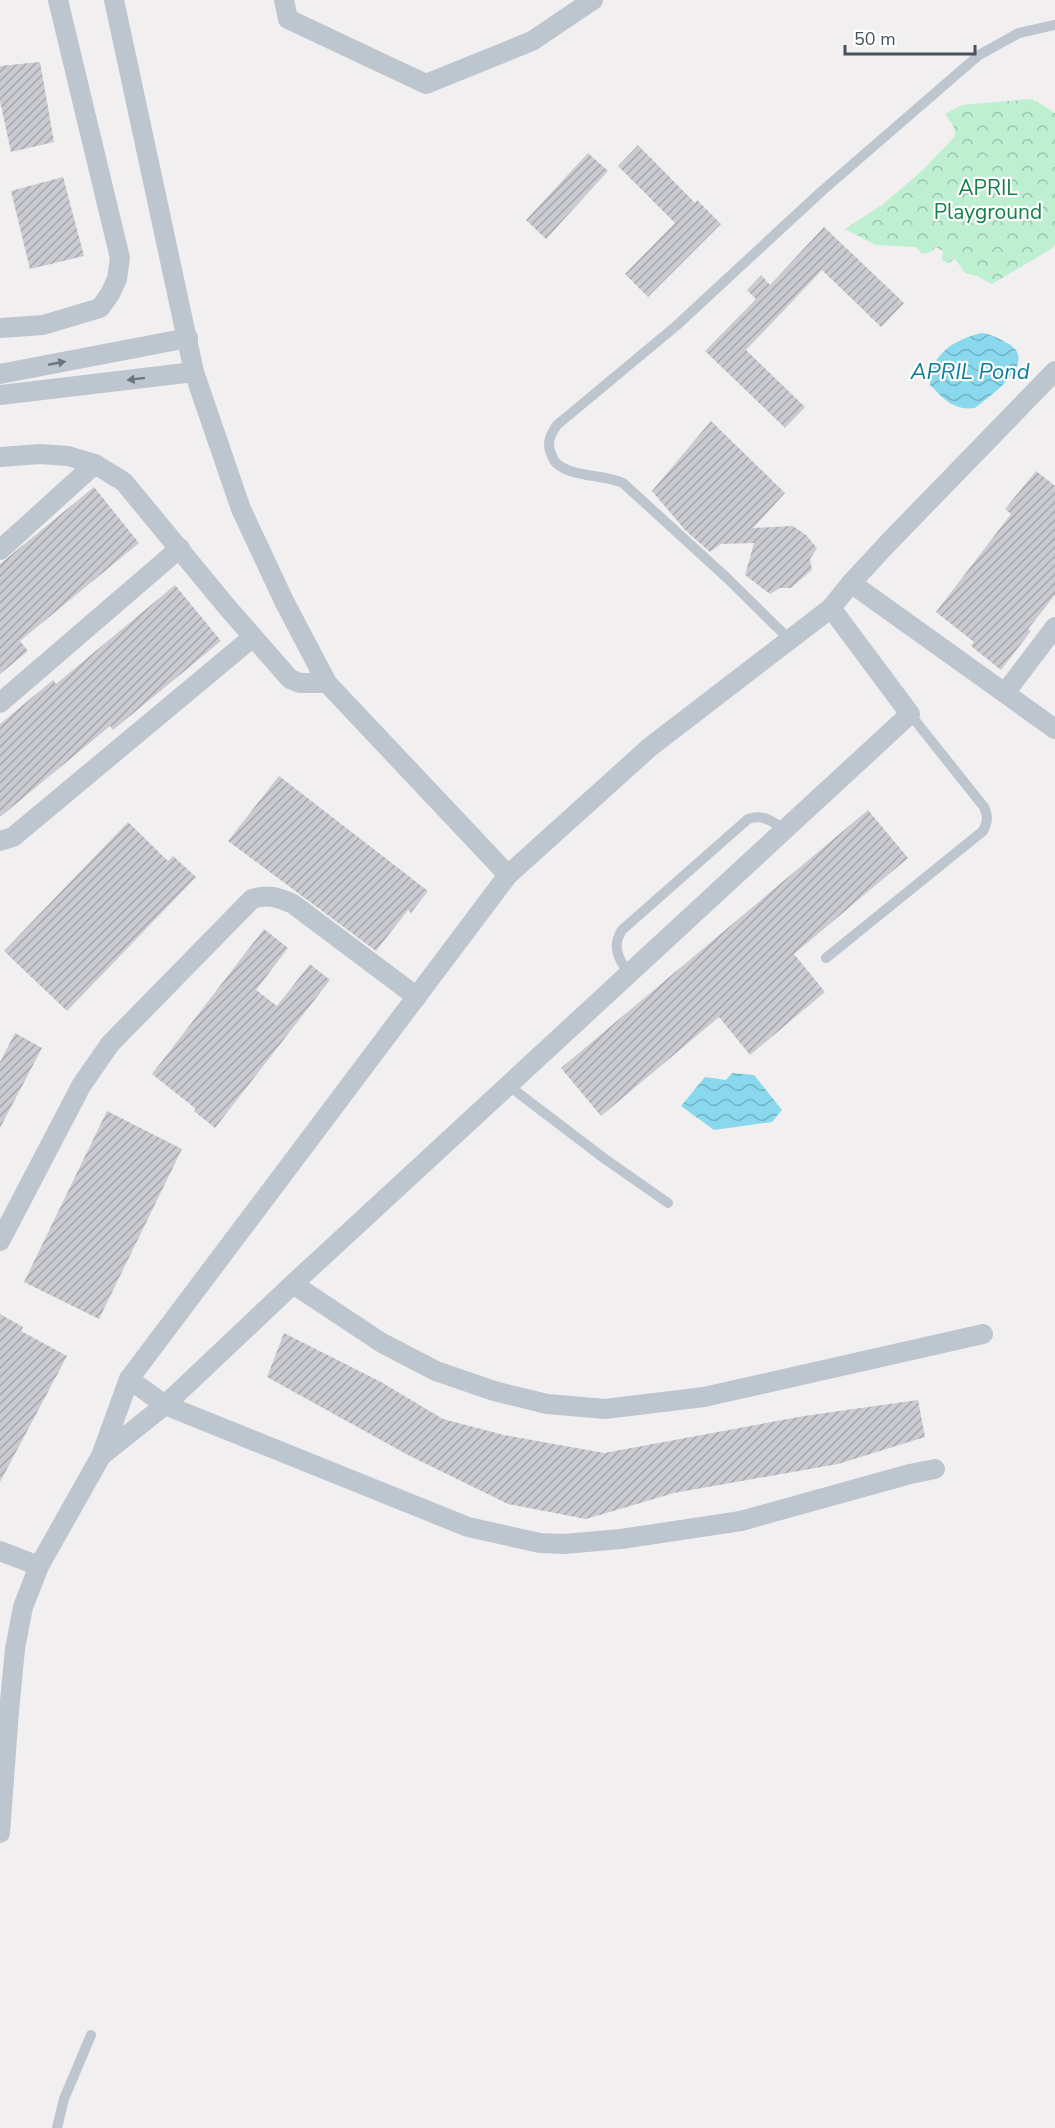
<svg xmlns="http://www.w3.org/2000/svg" width="1055" height="2128" font-family="'Nunito Sans',sans-serif">
	<defs>
		<pattern id="park-crowns" width="20" height="18" patternUnits="userSpaceOnUse" patternTransform="scale(1.5)"><rect width="20" height="18" fill="#bdefd0"/><path d="M2 6a3 3 0 1 1 6 0M12 15a3 3 0 1 1 6 0" fill="none" stroke="#9bc4ac"/></pattern>
		<pattern id="water-waves" width="16" height="10" patternUnits="userSpaceOnUse" patternTransform="scale(1.5)"><rect width="16" height="10" fill="#89d8ed"/><path d="M0 5q4-4 8 0t8 0" fill="none" stroke="#72b2c3"/></pattern>
		<pattern id="building-hatch" width="6" height="6" patternUnits="userSpaceOnUse" patternTransform="scale(1.5)"><rect width="6" height="6" fill="#c9cbd1"/><path d="M-1 1l2-2M0 6l6-6M5 7l2-2" fill="none" stroke="#a5a7ad"/></pattern>
	</defs>
	<rect width="100%" height="100%" fill="#f1efef"/>
	<path fill="url(#park-crowns)" d="M1032,99L1055,113V245L1051,249L992,284L977,276L965,273L955,259L948,263L942,260L943,251L936,247L931,252L922,254L916,247L876,245L845,229L882,205L924,169L955,136L954,127L945,114L962,105Z"/>
	<g fill="url(#water-waves)">
		<path d="M981,333C991,334 998,338 1007,343C1041,361 991,395 975,408C954,411 944,399 930,385C930,354 954,340 981,333Z"/>
		<path d="M732,1073L754,1075L782,1110L772,1122L714,1130L681,1106L705,1077L726,1080Z"/>
	</g>
	<g fill="url(#building-hatch)">
		<path d="M40,62L54,142L11,152L0,101V66Z"/>
		<path d="M638,145L695,203L697,200L721,224L648,297L625,274L675,223L618,166Z"/>
		<path d="M588,153L608,171L546,239L526,220Z"/>
		<path d="M63,177L84,256L30,269L11,191Z"/>
		<path d="M824,227L904,303L881,327L822,270L746,350L805,407L785,428L705,351L756,299L747,290L761,275L770,285Z"/>
		<path d="M711,421L785,493L753,528L793,526L806,535L817,548L810,559L812,570L791,588H780L770,594L745,575L754,543L721,544L710,552L685,530L652,491Z"/>
		<path d="M1036,471L1055,486V595L1028,629L1031,631L1001,670L971,646L974,642L936,612L1011,514L1005,509Z"/>
		<path d="M94,487L139,543L20,641L28,651L0,674V564Z"/>
		<path d="M175,585L221,641L113,730L110,726L0,817V724L53,680L56,684Z"/>
		<path d="M279,776L428,891L411,913L408,910L376,951L228,841Z"/>
		<path d="M868,810L908,858L794,954L825,992L750,1055L719,1017L601,1116L561,1068Z"/>
		<path d="M128,822L168,861L173,856L196,877L67,1011L4,951Z"/>
		<path d="M264,929L288,948L256,990L277,1006L310,964L330,980L215,1128L194,1111L196,1109L152,1074Z"/>
		<path d="M15,1033L42,1048L0,1128V1062Z"/>
		<path d="M107,1111L182,1149L99,1319L24,1282Z"/>
		<path d="M0,1314L23,1327L21,1331L67,1356L0,1482Z"/>
		<path d="M284,1333L381,1382L443,1419L504,1435L604,1453L804,1416L918,1400L925,1437L838,1464L674,1493L586,1519L508,1504L408,1455L267,1377Z"/>
	</g>
	<g fill="none" stroke-linecap="round" stroke-linejoin="round">
		<g stroke="#bdc6ce" stroke-width="10">
			<path d="M790,640L727,578L623,483C603,474 573,478 556,463C553,460 552,455 550,451C547,441 551,434 557,425L676,326L823,190L979,55L1019,33L1055,25"/>
			<path d="M826,958L983,831C988,822 988,816 984,807L910,714"/>
			<path d="M628,974C619,958 611,947 622,930L748,819C764,814 771,821 784,829"/>
			<path d="M509,1086L605,1159L668,1203"/>
			<path d="M57,2128L64,2099L91,2035"/>
		</g>
		<g stroke="#bdc6ce" stroke-width="20">
			<path d="M114,0L194,372L241,509L284,601L327,683L508,875"/>
			<path d="M284,0L288,19L426,84L532,41L593,0"/>
			<path d="M0,328L43,325L100,308L110,294L117,279L120,258L58,0"/>
			<path d="M0,374L188,338"/>
			<path d="M0,395L194,372"/>
			<path d="M0,457L40,454L68,456L95,464L124,482L227,607L290,679L300,683H327"/>
			<path d="M0,550L95,464"/>
			<path d="M851,583L1055,729"/>
			<path d="M1005,693L1055,627"/>
			<path d="M0,703L180,548"/>
			<path d="M0,841L13,837L253,637"/>
			<path d="M0,1241L81,1086L110,1044L252,899C268,894 278,897 293,904L417,997"/>
			<path d="M293,1284L382,1343L436,1371L494,1391L547,1404L605,1409L704,1397L983,1334"/>
			<path d="M129,1379L165,1405L468,1527L540,1543L564,1544L621,1539L741,1521L910,1474L935,1469"/>
			<path d="M101,1456L165,1405L293,1284L910,714L831,608"/>
			<path d="M0,1551L39,1566"/>
			<path d="M0,1833L9,1711L15,1649L23,1607L39,1566L101,1456L129,1379L508,875L650,747L831,608L851,583L889,542L1055,371"/>
		</g>
	</g>
	<defs><path id="oneway-solid" d="M-6-.8H1V-3.2L6.5 0L1 3.2V.8H-6Z" transform="scale(1.5)"/></defs>
	<g fill="#6a757e">
		<use href="#oneway-solid" transform="translate(57 363) rotate(-11)"/>
		<use href="#oneway-solid" transform="translate(136 379) rotate(173)"/>
	</g>
	<g text-anchor="middle" stroke-width="4.5" stroke-linejoin="round" paint-order="stroke">
		<g font-size="21" fill="#167f4a" stroke="#fff">
			<text x="988" y="195">APRIL<tspan x="988" dy="24">Playground</tspan></text>
		</g>
		<g font-size="22" font-style="italic" fill="#0c7d9c" stroke="#fff">
			<text x="970" y="379">APRIL Pond</text>
		</g>
	</g>
	<path d="M845 45v9h130v-9" fill="none" stroke="#47525c" stroke-width="3"/>
	<text x="854" y="45" font-size="18" fill="#47525c" stroke="#ffffff" stroke-width="4.5" paint-order="stroke">50 m</text>
</svg>
